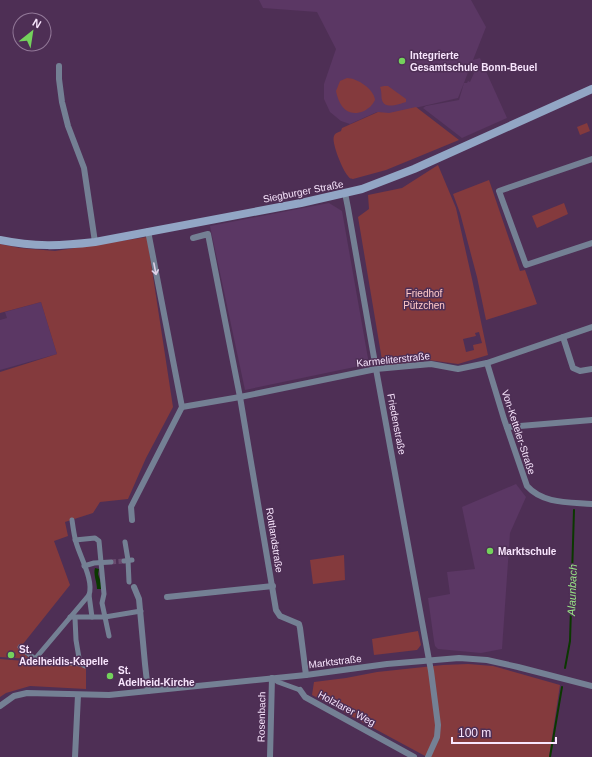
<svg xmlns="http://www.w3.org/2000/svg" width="592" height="757" font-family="Arial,sans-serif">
	<rect width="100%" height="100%" fill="#4e2f55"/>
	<g fill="#5b3764">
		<path d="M259,0H471L486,27L473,60L480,58L507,118L462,138L423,108L426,106L459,100L464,83H467L468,81L470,82L474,73L469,70L458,98L389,114L377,112L350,124L341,121L330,112L324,99V84L336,49L317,12L263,8Z"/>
		<path d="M329,203L342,211L369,364L245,390L210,226Z"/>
		<path d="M41,302L57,354L0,370V320L7,318L5,312Z"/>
		<path d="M516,484L526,497L510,533L502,649L481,653L438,649L435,646L434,641L428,598L450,594L447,572L475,569L462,507Z"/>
	</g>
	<g fill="#843a3d" fill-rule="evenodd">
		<path d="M347,78C357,78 374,89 375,100C372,106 369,108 364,111C347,118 339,106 336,91L340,81Z"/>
		<path d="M384,86H388L406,99V102C399,104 385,110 382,100C381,96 382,92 380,87Z"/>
		<path d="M416,107L459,140L386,170L353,179C350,178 350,179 348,176C343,171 331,142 334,136C335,133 339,132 341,131L342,128L378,112L389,113Z"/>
		<path d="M587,123L590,131L580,135L577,127Z"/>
		<path d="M438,165L456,208L472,279L488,355L458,364L428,360L389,365L382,360L358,217L369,209L368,195L402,188ZM479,332L482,343L473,345L474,350L466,352L463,339L476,336L475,333Z"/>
		<path d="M489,180L520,271L525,270L537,304L486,320L477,277L460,213L453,194Z"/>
		<path d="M564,203L568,214L537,228L532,216Z"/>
		<path d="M147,237L173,407L146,458L128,499L100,502L93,513L65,522L68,536L54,541L70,585L19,649L30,659L0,657V372L57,354L41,302L0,313V244L20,248L55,251Z"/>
		<path d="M344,555L345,580L313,584L310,560Z"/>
		<path d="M418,631L421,645L417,650L374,655L372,639Z"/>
		<path d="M0,659L85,666L86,667V689L30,686L6,693L0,697Z"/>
		<path d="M468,664L493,666L560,685L549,757H427L312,695L314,682L346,678L377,672L443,665Z"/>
	</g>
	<path fill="#0b3800" d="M95,568L99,569L98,574L102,586L101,589H97C97,582 93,574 95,568Z"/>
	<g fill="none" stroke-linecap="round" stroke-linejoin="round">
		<g stroke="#0b3800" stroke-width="2">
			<path d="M565,668L570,641L574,510"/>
			<path d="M550,757L562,687"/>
		</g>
		<path stroke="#684a6e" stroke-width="5" stroke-dasharray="5 2.5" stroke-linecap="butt" d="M111,562L124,561"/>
		<g stroke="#748094" stroke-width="5">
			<path d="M75,540L95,538L99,541L104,594L102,603L109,636"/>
			<path d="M125,542L128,560L129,582"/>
			<path d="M124,561L132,560"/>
			<path d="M84,566L94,563L111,562"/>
			<path d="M89,595L92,617"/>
			<path d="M70,617H105L141,611"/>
			<path d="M20,647L35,659"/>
			<path d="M35,659L89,595C94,580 80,557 76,542C74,535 73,527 72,520"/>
			<path d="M35,659L81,664L85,666"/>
			<path d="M74,663L79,658L76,640L75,618"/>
			<path d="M272,678L278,682L300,690"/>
		</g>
		<g stroke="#748094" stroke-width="6">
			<path d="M59,66V79L62,102L68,126L84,168L95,242"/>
			<path d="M592,159L499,191L526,265L592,243"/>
			<path d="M345,193L348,208L376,369L431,671L438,725L437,737L428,757"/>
			<path d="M193,238L208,234L240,397L276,610L280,616L299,624L300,628L306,675"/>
			<path d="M563,337L573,368L580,371L592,369"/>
			<path d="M487,363L504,419L527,486C543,504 569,502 592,504"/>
			<path d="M182,407L240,397L376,369L431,364L458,369L487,363L592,327"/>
			<path d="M507,427L592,420"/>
			<path d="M132,520L131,507L182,407L148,231"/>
			<path d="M134,587L139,599L145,664L148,691"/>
			<path d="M167,597L273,586"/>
			<path d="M300,690L305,697L414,757"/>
			<path d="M0,706L14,696L27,693L109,695L306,675L387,664L459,658L487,660L518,667L592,686"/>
			<path d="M75,757L78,695"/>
			<path d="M270,757L272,678"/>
		</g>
		<path stroke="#92a6c5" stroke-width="8" d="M0,240C34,247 61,246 95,242L301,203L362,189L414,169L592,89"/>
	</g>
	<defs><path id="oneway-shaft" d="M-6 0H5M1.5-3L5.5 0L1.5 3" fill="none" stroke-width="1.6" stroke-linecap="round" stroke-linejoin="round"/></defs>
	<use stroke="#ded1e8" href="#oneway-shaft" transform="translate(155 269) rotate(79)"/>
	<g fill="#74d25c" stroke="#4e2f55" stroke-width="1.5">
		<circle cx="402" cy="61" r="4"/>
		<circle cx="490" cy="551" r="4"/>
		<circle cx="11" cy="655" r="4"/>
		<circle cx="110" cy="676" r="4"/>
	</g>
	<g text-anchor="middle" stroke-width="3" stroke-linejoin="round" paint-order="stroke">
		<g font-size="10" font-weight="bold" fill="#f8e5fd" stroke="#4e2f55" text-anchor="start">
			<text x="410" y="59">Integrierte<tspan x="410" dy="12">Gesamtschule Bonn-Beuel</tspan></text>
			<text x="498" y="555">Marktschule</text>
			<text x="19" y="653">St.<tspan x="19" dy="12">Adelheidis-Kapelle</tspan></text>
			<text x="118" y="674">St.<tspan x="118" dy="12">Adelheid-Kirche</tspan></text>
		</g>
		<g font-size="10" fill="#f8e5fd" stroke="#4e2f55">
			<text transform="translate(303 191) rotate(-11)" y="4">Siegburger Straße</text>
			<text transform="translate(393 359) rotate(-6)" y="4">Karmeliterstraße</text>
			<text transform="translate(397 424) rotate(79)" y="4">Friedenstraße</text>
			<text transform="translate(519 432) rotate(72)" y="4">Von-Ketteler-Straße</text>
			<text transform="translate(275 540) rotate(81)" y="4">Rottlandstraße</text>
			<text transform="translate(335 661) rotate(-7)" y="4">Marktstraße</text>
			<text transform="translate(347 708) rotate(28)" y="4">Holzlarer Weg</text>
			<text transform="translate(261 717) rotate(-89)" y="4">Rosenbach</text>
		</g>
		<g font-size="10" fill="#ffcac9" stroke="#4e2f55">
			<text x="424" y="297">Friedhof<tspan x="424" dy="12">Pützchen</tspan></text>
		</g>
		<g font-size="11" font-style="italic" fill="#99e886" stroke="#4e2f55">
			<text transform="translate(572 590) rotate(-88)" y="4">Alaunbach</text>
		</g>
	</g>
	<g transform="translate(32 32) rotate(30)"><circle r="19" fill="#4e2f55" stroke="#927898"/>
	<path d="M0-3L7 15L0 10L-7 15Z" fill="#74d25c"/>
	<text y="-6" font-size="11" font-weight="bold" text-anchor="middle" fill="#f8e5fd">N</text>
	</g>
	<path d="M452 737v6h104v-6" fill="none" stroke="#f8e5fd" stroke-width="2"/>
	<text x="458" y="737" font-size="12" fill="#f8e5fd" stroke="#4e2f55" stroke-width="3" paint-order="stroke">100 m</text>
</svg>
